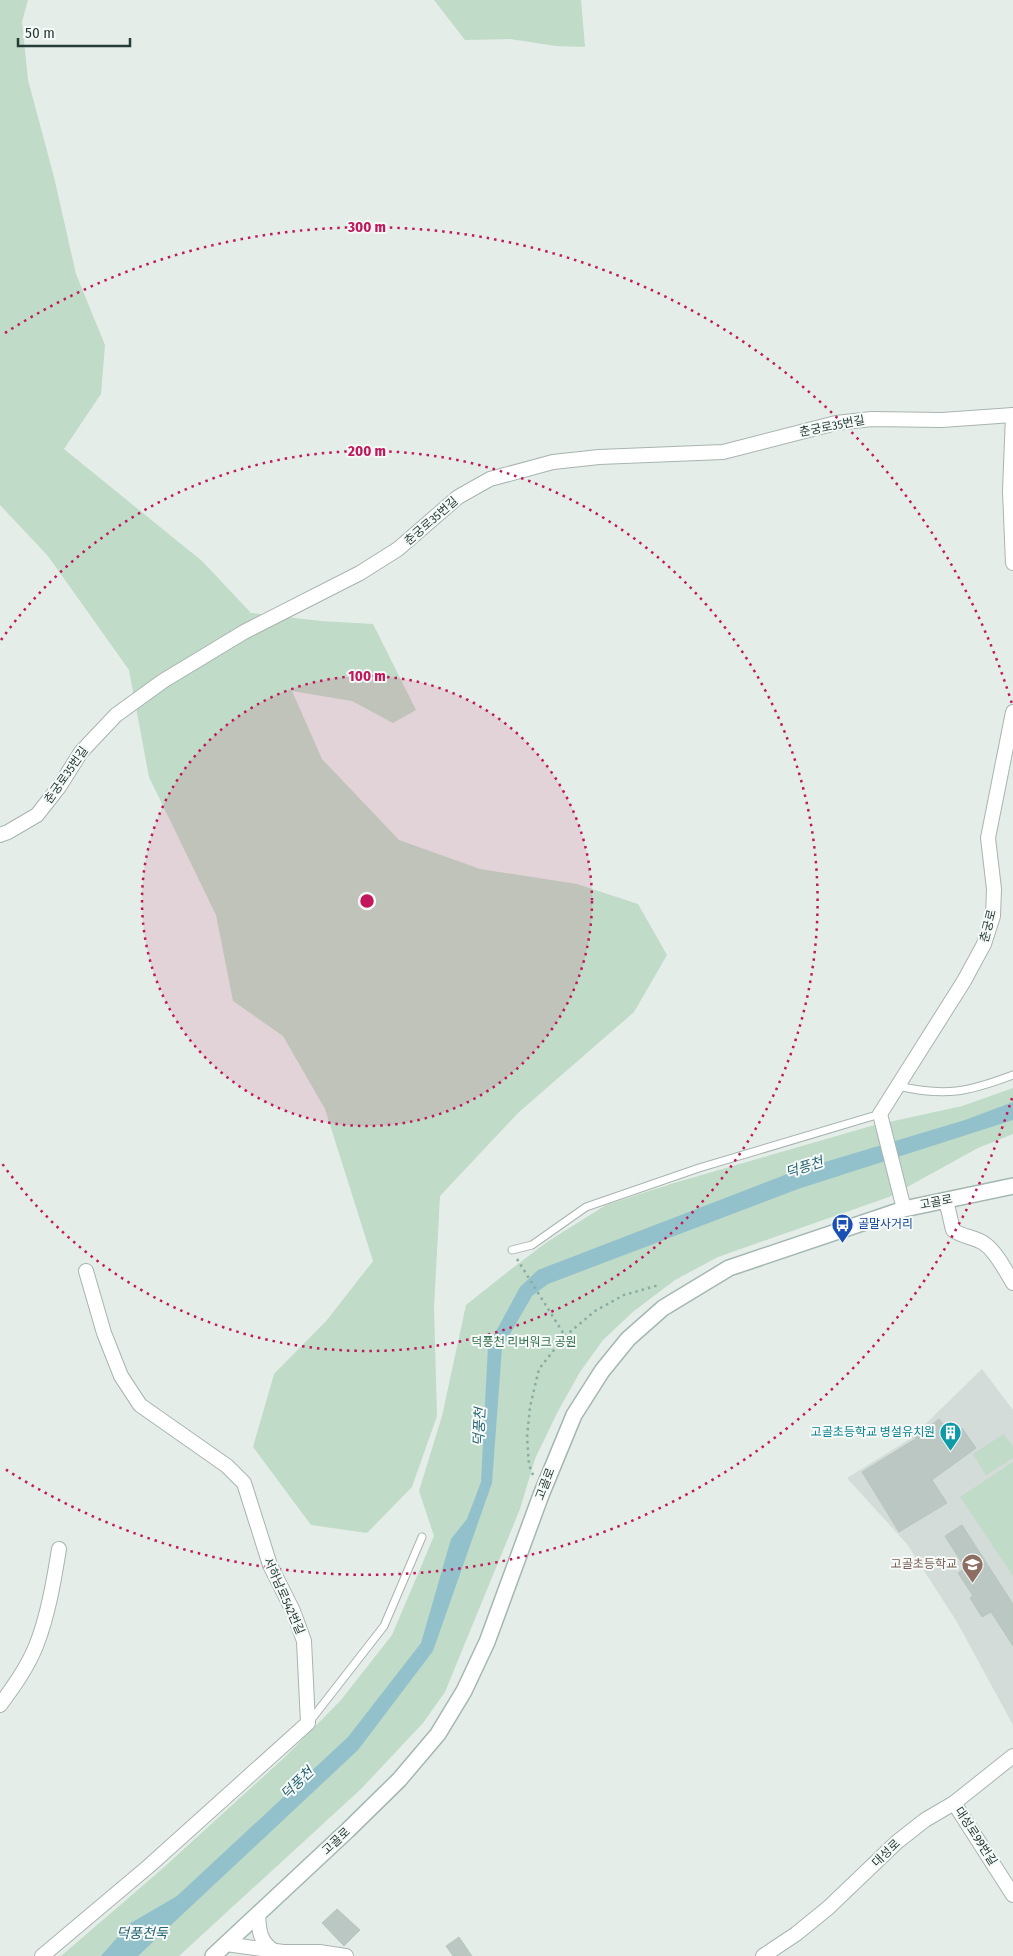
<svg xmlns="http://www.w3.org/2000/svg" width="1013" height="1956" font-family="'Fira Sans Condensed','Noto Sans KR',sans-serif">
	<rect width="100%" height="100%" fill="#e5ede9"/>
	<path fill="#d3dcd8" d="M982,1369L1013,1410V1725L957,1622L907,1544L847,1478L910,1439Z"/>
	<g fill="#c0dbc8">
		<path d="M0,0H28L22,22L28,80L54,177L76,274L105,345L101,394L64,449L202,561L251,613L321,621L373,624L416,710L393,723L352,701L292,691L322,759L399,840L480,869L577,884L638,904L667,955L634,1012L518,1113L440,1196L434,1307L437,1416L412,1487L367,1533L311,1525L253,1447L274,1374L327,1320L373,1261L325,1109L283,1036L233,1001L216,915L149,777L129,670L48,556L0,505Z"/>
		<path d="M434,0H581L585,47L556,46L510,39L465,40Z"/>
		<path d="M1013,1088V1134L978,1148L889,1197L718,1257L675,1280L634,1311L603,1340L580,1372L557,1413L535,1459L520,1509L445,1692L423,1723L361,1789L179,1956H61L162,1869L286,1756L341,1700L392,1635L434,1536L419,1491L442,1416L466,1305L510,1270L547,1242L606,1205L674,1183L871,1126L962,1106Z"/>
		<path d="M1004,1434L1013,1447V1458L986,1475L973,1454Z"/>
		<path d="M1013,1462V1576L960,1497Z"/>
	</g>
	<path fill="#93c1cb" d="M1013,1102V1120L798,1189L548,1284L532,1296L502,1348L492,1483L433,1651L358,1750L138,1956H101L129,1924L177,1896L348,1737L421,1643L451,1539L467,1519L481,1482L488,1346L520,1287L538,1270L795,1171L965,1120Z"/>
	<g fill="#bac7c2" stroke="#b8c6c0">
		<path d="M939,1419L952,1435L962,1428L976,1448L932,1480L947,1503L899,1532L862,1472L917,1438L915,1437Z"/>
		<path d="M962,1525L1013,1604V1646L991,1612L982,1617L970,1598L973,1596L958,1573L965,1568L945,1536Z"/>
		<path d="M337,1909L360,1930L344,1946L322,1923Z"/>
		<path d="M459,1937L472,1956H453L446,1946Z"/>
	</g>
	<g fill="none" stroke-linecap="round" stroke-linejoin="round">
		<defs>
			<g id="lane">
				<path d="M898,1086C946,1097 968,1092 1013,1075"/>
				<path d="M512,1250L532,1245L586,1207L699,1168L880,1114"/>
				<path d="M310,1721L384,1626L422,1537"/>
			</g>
			<g id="street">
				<path d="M1013,415L1010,491L1013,563"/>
				<path d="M0,835L8,832L37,815L59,787L81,752L116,715L163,681L244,632L360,573L398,549L458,497L490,479L553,462L599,457L723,452L836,423L872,419L942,420L1013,415"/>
				<path d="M946,1200L953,1230C962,1237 976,1237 985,1244C997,1253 1005,1270 1013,1283"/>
				<path d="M904,1209L880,1114L964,981L984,944L993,916L994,889L988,838L1013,712"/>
				<path d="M0,1705C14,1686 27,1668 36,1646C48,1616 54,1580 59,1549"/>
				<path d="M954,1803L1013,1895"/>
				<path d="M258,1914C259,1930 259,1941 274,1951"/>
				<path d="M226,1944L283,1952H319L346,1956"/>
				<path d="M42,1956L149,1866L308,1723L304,1641L293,1611L270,1565L244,1483L227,1466L140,1405L121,1376L104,1333L86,1271"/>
				<path d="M763,1956L796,1934L828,1908L897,1842L925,1820L954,1803L1013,1756"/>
			</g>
			<path id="secondary" d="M213,1956L348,1830L399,1780L438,1734L464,1691L487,1642L541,1495L574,1415L602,1371L628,1339L663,1308L729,1268L904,1209L1013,1186"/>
		</defs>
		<use href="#lane" stroke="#a8b4b0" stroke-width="9"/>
		<use href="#street" stroke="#a8b4b0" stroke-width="16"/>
		<use href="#secondary" stroke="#a4b7b1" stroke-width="18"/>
		<g stroke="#89ada2" stroke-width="2.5" stroke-dasharray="2.5 4" stroke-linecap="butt">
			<path d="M517,1259L565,1336"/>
			<path d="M533,1475L529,1465L527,1437L530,1407L539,1369L565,1336L595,1311L624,1295L659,1285"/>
		</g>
		<use href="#lane" stroke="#fff" stroke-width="7"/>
		<use href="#street" stroke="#fff" stroke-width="14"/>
		<use href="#secondary" stroke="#fff" stroke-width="15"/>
	</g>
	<circle cx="367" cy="901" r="225" fill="#c2185b" fill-opacity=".12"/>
	<g fill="none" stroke="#c2185b" stroke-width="2.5" stroke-dasharray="2.5 5">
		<circle cx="367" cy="901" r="225"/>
		<path d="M1 640A450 450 0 1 1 1 1162"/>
		<path d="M1012 1098A674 674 0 0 1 5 1469M5 333A674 674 0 0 1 1012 704"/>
	</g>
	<defs>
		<symbol id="bus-pin" viewBox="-11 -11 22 30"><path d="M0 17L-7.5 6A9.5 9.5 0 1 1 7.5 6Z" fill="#1a4fb4" stroke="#f5f9f7"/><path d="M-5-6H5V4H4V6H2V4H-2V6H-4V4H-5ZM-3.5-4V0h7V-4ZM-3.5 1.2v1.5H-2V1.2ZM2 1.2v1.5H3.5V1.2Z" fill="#fff"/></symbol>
		<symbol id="building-pin" viewBox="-11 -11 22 30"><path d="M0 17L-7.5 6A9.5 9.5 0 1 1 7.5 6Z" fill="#0f9aa8" stroke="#f5f9f7"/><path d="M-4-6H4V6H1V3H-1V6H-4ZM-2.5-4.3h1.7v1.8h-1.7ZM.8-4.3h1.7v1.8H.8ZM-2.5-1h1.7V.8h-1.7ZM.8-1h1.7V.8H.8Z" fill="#fff"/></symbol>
		<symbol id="school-pin" viewBox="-11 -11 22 30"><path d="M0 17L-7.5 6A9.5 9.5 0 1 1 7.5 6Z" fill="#8d6e63" stroke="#f5f9f7"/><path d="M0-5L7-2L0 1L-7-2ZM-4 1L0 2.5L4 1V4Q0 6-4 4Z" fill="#fff"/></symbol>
	</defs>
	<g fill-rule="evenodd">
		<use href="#bus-pin" x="830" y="1212" width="25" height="34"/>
		<use href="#building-pin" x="938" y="1420" width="25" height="34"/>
		<use href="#school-pin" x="960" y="1552" width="25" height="34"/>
	</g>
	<g text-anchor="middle" stroke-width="4" stroke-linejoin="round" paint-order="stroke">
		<g font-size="12" fill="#263c37" stroke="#f5f9f7">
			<text transform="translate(832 426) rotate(-11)" y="4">춘궁로35번길</text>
			<text transform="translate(431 521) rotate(-41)" y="4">춘궁로35번길</text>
			<text transform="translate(66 775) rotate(-55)" y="4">춘궁로35번길</text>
			<text transform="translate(988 926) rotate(-76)" y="4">춘궁로</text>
			<text transform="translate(936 1202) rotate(-11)" y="4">고골로</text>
			<text transform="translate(545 1484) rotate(-69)" y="4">고골로</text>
			<text transform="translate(284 1596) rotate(66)" y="4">서하남로542번길</text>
			<text transform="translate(976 1836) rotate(57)" y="4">대성로99번길</text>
			<text transform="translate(336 1841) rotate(-43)" y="4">고골로</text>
			<text transform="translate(886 1853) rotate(-44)" y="4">대성로</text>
		</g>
		<g font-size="12" fill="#164399" stroke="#f5f9f7" text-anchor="start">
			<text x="858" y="1228">골말사거리</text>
		</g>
		<g font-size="12" fill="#346f4c" stroke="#f5f9f7">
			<text x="524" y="1346">덕풍천 리버워크 공원</text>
		</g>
		<g font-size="12" fill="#0d838f" stroke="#f5f9f7" text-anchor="end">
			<text x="935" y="1436">고골초등학교 병설유치원</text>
		</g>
		<g font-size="12" fill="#785e54" stroke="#f5f9f7" text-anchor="end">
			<text x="957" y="1568">고골초등학교</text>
		</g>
		<g font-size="14" font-style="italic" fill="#266472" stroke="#f5f9f7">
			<text transform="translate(804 1167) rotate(-18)" y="5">덕풍천</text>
			<text transform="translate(479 1427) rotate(-87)" y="5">덕풍천</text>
			<text transform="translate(297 1783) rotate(-44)" y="5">덕풍천</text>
			<text x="142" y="1938">덕풍천둑</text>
		</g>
	</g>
	<circle cx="367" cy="901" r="8" fill="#c2185b" stroke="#f5f9f7" stroke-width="2.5"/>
	<g font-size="15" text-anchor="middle" font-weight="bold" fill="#c2185b" stroke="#f5f9f7" stroke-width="4" stroke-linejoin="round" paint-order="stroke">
		<text x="367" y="232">300 m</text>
		<text x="367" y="456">200 m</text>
		<text x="367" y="681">100 m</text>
	</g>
	<path d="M18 38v8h112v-8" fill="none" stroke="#263c37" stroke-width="2.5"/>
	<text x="25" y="38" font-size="15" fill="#263c37" stroke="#f5f9f7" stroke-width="4" paint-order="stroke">50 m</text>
</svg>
